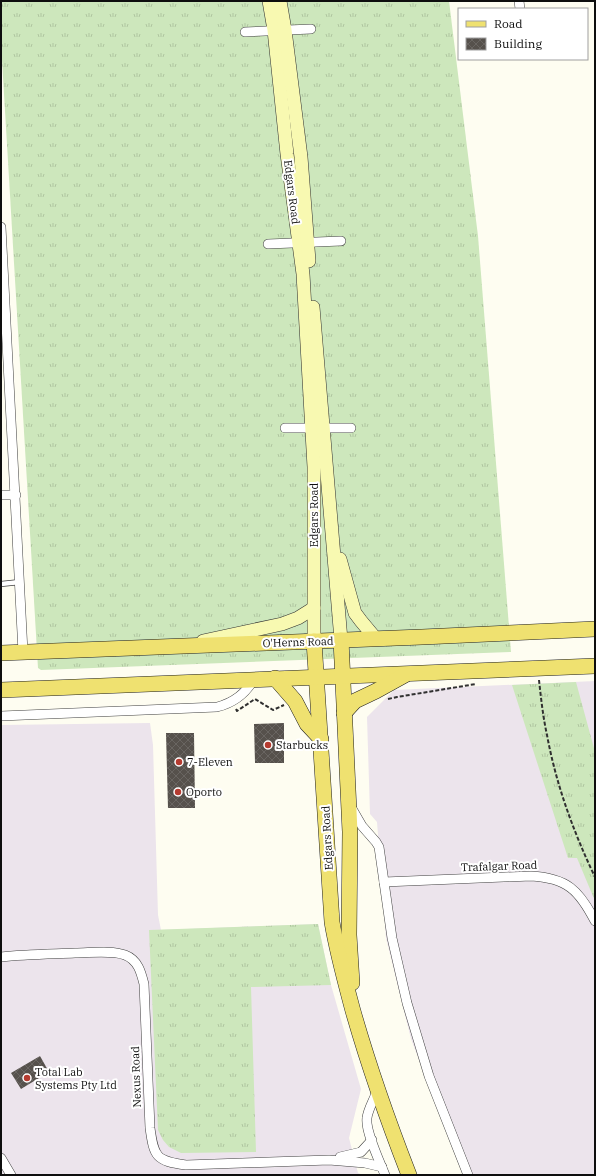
<svg xmlns="http://www.w3.org/2000/svg" width="596" height="1176" font-family="'IBM Plex Serif',serif">
	<defs>
		<pattern id="grass-tufts" width="24" height="20" patternUnits="userSpaceOnUse"><rect width="24" height="20" fill="#cde7bc"/><path d="M3 7l-1-3M5 7V3M7 7l1-3M15 17l-1-3M17 17v-4M19 17l1-3" fill="none" stroke="#afc5a0"/></pattern>
		<pattern id="building-cross-hatch" width="8" height="8" patternUnits="userSpaceOnUse"><rect width="8" height="8" fill="#56514c"/><path d="M0 0l8 8M0 8l8-8" fill="none" stroke="#696561"/></pattern>
	</defs>
	<rect width="100%" height="100%" fill="#fefdf1"/>
	<g fill="#ece4ec">
		<path d="M595,681V1175H463L411,1039L386,938L377,822L370,814L367,717L394,690Z"/>
		<path d="M150,723L153,745L158,915L161,930L318,924L331,985L361,1089L349,1138L358,1173L363,1175H3L1,1172V725Z"/>
	</g>
	<g fill="url(#grass-tufts)">
		<path d="M1,1H449L478,236L511,652L41,670L38,668L1,43Z"/>
		<path d="M576,682L595,752V901L577,858H568L512,685Z"/>
		<path d="M318,924L331,985L251,987L256,1152L181,1153L169,1147L163,1140L158,1130L149,930Z"/>
	</g>
	<g fill="url(#building-cross-hatch)">
		<path d="M284,723V763H255L254,724Z"/>
		<path d="M166,733H194L195,808H168Z"/>
		<path d="M40,1056L49,1072L21,1089L11,1073Z"/>
	</g>
	<g fill="none" stroke-linecap="round" stroke-linejoin="round">
		<defs>
			<path id="lane" d="M1,584L20,582"/>
			<g id="street">
				<path d="M519,1L520,9"/>
				<path d="M245,32L311,29"/>
				<path d="M1,227L23,652"/>
				<path d="M268,244L341,241"/>
				<path d="M285,428H351"/>
				<path d="M1,495H16"/>
				<path d="M1,716L217,707C233,703 246,693 254,679"/>
				<path d="M351,807L362,826L376,842L379,847L392,938L407,1003L429,1076L468,1175"/>
				<path d="M384,882L531,876C567,878 579,890 595,921"/>
				<path d="M1,957C25,954 51,954 75,953C90,953 112,950 125,955C138,960 141,972 144,984L150,1128C154,1157 156,1161 186,1165L329,1160L365,1163L382,1167"/>
				<path d="M377,1091C374,1100 368,1109 367,1118C365,1131 380,1162 385,1175"/>
				<path d="M340,1157L361,1152L372,1140"/>
				<path d="M1,1158L11,1175"/>
			</g>
			<g id="secondary">
				<path d="M269,1L274,30L287,154L303,274L314,467V641"/>
				<path d="M280,1L285,30L301,157L309,261"/>
				<path d="M313,307L341,640"/>
				<path d="M340,559L355,613L361,621L376,639"/>
				<path d="M203,641L282,624L298,618L314,608"/>
			</g>
			<g id="primary">
				<path d="M341,640L350,832L349,935L352,983"/>
				<path d="M314,641L332,922C337,952 345,981 353,1011C369,1067 388,1121 409,1175"/>
				<path d="M1,653L422,637L595,629"/>
				<path d="M275,678L295,701L307,724L321,739"/>
				<path d="M1,690L595,666"/>
				<path d="M344,713L355,701L376,691L405,675"/>
			</g>
		</defs>
		<use href="#lane" stroke="#414141" stroke-width="6"/>
		<use href="#street" stroke="#414141" stroke-width="10"/>
		<use href="#secondary" stroke="#303030" stroke-width="14"/>
		<use href="#primary" stroke="#1f1f1f" stroke-width="16"/>
		<g stroke="#303030" stroke-width="2" stroke-dasharray="4 2" stroke-linecap="butt">
			<path d="M539,680C541,698 543,717 547,735C556,784 573,831 595,877"/>
			<path d="M388,699L397,697L476,684"/>
			<path d="M236,709L237,711L255,699L273,710L284,705"/>
		</g>
		<use href="#lane" stroke="#fff" stroke-width="4.5"/>
		<use href="#street" stroke="#fff" stroke-width="9"/>
		<use href="#secondary" stroke="#f8f9b1" stroke-width="13"/>
		<use href="#primary" stroke="#efe170" stroke-width="15"/>
	</g>
	<g fill="#b53b30" stroke="#fff" stroke-width="1.5">
		<circle cx="268" cy="745" r="4"/>
		<circle cx="179" cy="762" r="4"/>
		<circle cx="178" cy="792" r="4"/>
		<circle cx="27" cy="1078" r="4"/>
	</g>
	<g text-anchor="middle" stroke-width="4" stroke-linejoin="round" paint-order="stroke">
		<g font-size="11" fill="#0e0e0e" stroke="#fff">
			<text transform="translate(292 192) rotate(83)" y="4">Edgars Road</text>
			<text transform="translate(314 515) rotate(-90)" y="4">Edgars Road</text>
			<text transform="translate(298 642) rotate(-2)" y="4">O'Herns Road</text>
			<text transform="translate(327 838) rotate(-93)" y="4">Edgars Road</text>
			<text transform="translate(499 866) rotate(-2)" y="4">Trafalgar Road</text>
			<text transform="translate(136 1077) rotate(-92)" y="4">Nexus Road</text>
		</g>
		<g font-size="11" fill="#0e0e0e" stroke="#fff" text-anchor="start">
			<text x="276" y="749">Starbucks</text>
			<text x="187" y="766">7-Eleven</text>
			<text x="186" y="796">Oporto</text>
			<text x="35" y="1076">Total Lab<tspan x="35" dy="13">Systems Pty Ltd</tspan></text>
		</g>
	</g>
	<rect width="596" height="1176" fill="none" stroke="#0e0e0e" stroke-width="4"/>
	<rect x="458" y="8" width="130" height="52" fill="#ffffff" stroke="#9f9f9f"/>
	<rect x="466" y="21" width="20" height="6" fill="#efe170" stroke="#9f9f9f"/>
	<text x="494" y="28" font-size="12" fill="#0e0e0e">Road</text>
	<rect x="466" y="38" width="20" height="12" fill="url(#building-cross-hatch)" stroke="#9f9f9f"/>
	<text x="494" y="48" font-size="12" fill="#0e0e0e">Building</text>
</svg>
